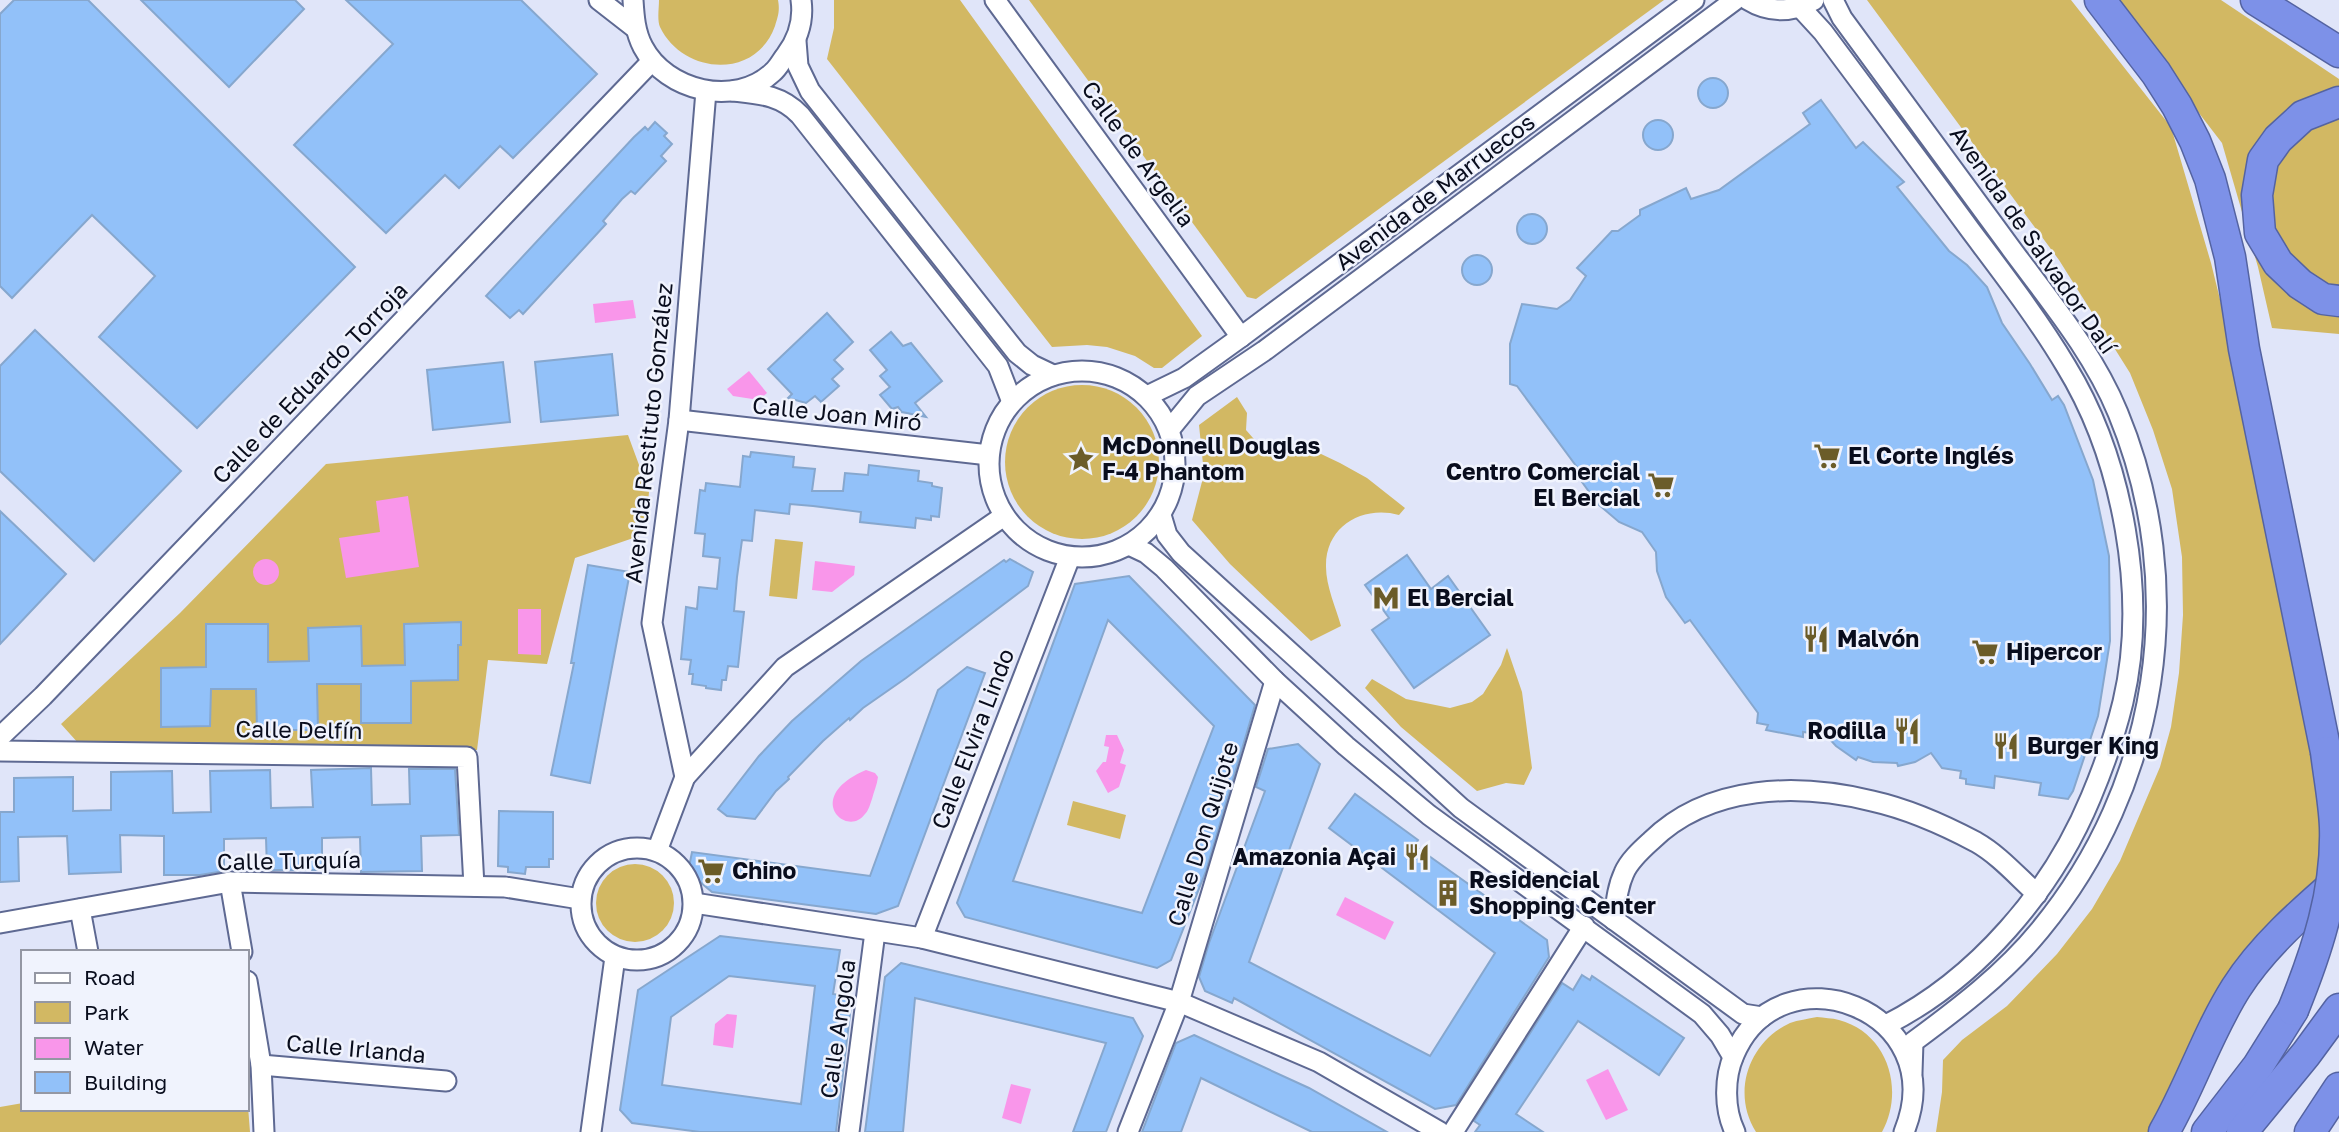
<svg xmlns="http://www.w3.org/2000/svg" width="2339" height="1132" font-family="'Golos Text',sans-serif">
	<rect width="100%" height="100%" fill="#e0e5f9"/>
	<g fill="#d2b863">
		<path d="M659,0H778C780,11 778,16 775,26C756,80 683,75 660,27C657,20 659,8 659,0Z"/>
		<path d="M834,0H960L1202,336L1162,368H1154L1135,356L1107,347L1087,345L1052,347L827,59L834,28Z"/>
		<path d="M1029,0H1664L1256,299L1247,297Z"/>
		<path d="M1867,0H2071L2171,127L2211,263L2232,348L2322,797L2321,879L2152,1132H1936L1942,1092L1943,1060L1962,1040L2007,1006L2057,954L2092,909L2120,861L2160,767L2171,727L2179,673L2183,615L2182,557L2172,489L2153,430L2130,373L2059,260Z"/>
		<path d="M2112,0H2221L2339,79V334L2272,328L2258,267L2222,143Z"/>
		<circle cx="1082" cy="462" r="77"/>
		<path d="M1237,397L1247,413L1246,430L1260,446L1271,448L1298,443L1340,463L1367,478L1405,508L1399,515C1363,505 1325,526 1326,567C1326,586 1336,608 1341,626L1311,641L1230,564L1192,520L1204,474L1199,425Z"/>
		<path d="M628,435L649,492L645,534L575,558L547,664L488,660L477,750L79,744L61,724L180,613L326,464Z"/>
		<path d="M775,539L803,542L797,599L769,596Z"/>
		<path d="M1507,648L1522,692L1532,768L1524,785L1506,783L1477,791L1401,727L1365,688L1372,679L1406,699L1450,708L1472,702L1483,694L1501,665Z"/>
		<path d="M1073,801L1126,815L1120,839L1067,825Z"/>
		<circle cx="635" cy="903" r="39"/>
		<path d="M1817,1017C1824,1018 1832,1018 1839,1020C1888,1033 1905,1090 1882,1132H1756C1731,1092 1749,1042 1790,1023C1798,1020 1808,1019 1817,1017Z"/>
		<path d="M247,1094L250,1132H0V1107L23,1103V1109H247Z"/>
	</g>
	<g fill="#f996ea">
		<path d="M633,300L636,318L595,323L593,304Z"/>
		<path d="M749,371L767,393L759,400L733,396L727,389Z"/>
		<path d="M408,496L419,567L346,578L339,538L380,532L376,501Z"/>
		<circle cx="266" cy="572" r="13"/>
		<path d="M815,561L855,566L854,575L832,592L812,590Z"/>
		<path d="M518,609H541V655L518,654Z"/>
		<path d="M1106,735H1117L1124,750L1120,763L1126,765L1119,787L1108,793L1096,771L1103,762H1106L1109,747L1104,746Z"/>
		<path d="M866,770L875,773L878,777C877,785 874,791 872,799C870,804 869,810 865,814C847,839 802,797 866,770Z"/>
		<path d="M1345,897L1394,922L1385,940L1336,915Z"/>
		<path d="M727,1014L737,1015L733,1048L713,1045L715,1024Z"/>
		<path d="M1608,1069L1628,1110L1606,1120L1586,1080Z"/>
		<path d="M1011,1084L1031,1089L1021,1124L1002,1118Z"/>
	</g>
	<g fill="#92c1f9" stroke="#86a7ce" stroke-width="2" fill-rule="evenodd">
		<path d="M14,0H88L355,267L197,428L99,337L155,276L92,215L12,298L0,286V14Z"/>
		<path d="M141,0H295L304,9L229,87Z"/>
		<path d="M346,0H521L597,74L513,158L500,146L459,188L445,175L386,233L294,145L393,44Z"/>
		<circle cx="1713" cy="93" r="15"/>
		<path d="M1821,100L1856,148L1863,142L1904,182L1897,187L1949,251L1967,265L1987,287L2002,323L2030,364L2052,400L2058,396L2064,405L2093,480L2109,556L2110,641L2098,716L2073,791L2068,799L2039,795L2041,783L1995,776L1994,788L1966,784V779L1960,778L1961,771L1942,768L1931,753L1915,762L1898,766L1897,763L1873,762L1858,757L1856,760L1836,746L1826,735L1803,732V737L1766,730L1768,725L1757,723L1758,713L1690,620L1685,623L1666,597L1657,571L1656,552L1642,532L1619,522L1598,504L1582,482L1585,478L1517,386L1510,384V344L1522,304L1557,309L1570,300L1586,276L1577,268L1612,231H1618L1640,215V210L1686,188L1691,199L1719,190L1810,124L1803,113Z"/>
		<circle cx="1658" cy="135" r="15"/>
		<path d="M655,122L667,133L664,136L672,144L661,156L666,161L635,194L631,191L622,199L603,221L606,224L523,314L519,310L510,318L486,296L634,137L645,127L648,130Z"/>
		<circle cx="1532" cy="229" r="15"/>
		<circle cx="1477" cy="270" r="15"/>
		<path d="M827,313L853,342L834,360L843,369L832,379L839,386L821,402L815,396L806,403L788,398L792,394L768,369Z"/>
		<path d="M35,330L181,471L94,561L0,471V366Z"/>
		<path d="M891,332L903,346L911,343L942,381L915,403L926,417L902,412L898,407L892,409L880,395L890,387L880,376L887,370L870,350Z"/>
		<path d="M612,354L618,415L541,422L535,362Z"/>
		<path d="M503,362L510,422L433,430L427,370Z"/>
		<path d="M751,452L794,457L793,467L815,469L812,491H843L845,473L868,475L869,465L919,471L918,481L932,483V486L942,488L939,517L931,516V520L916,518L915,528L860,522L861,512L813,506L790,504L789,514L755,510L752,541L742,540L737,577L734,611L744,612L738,667L728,666L726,680H722L721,690L706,688V686L692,684L693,674H689L691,660L681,659L686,607L697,609L699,587L717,589L720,558L703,556L705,534L695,533L700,490L705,491L706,483L740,487L743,456L750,457Z"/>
		<path d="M0,511L66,574L0,644Z"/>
		<path d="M1407,555L1431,589L1448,576L1490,635L1414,688L1372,630L1389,618L1365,585Z"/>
		<path d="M1010,559L1033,572L1028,586L906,678L863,708L850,720L849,718L823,741L788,777L789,779L776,791L755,819L727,816L718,809L759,756L792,721L861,661L1004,560L1006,562Z"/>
		<path d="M588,565L630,572L590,783L551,775L574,663H571Z"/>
		<path d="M1129,576L1255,705L1206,871L1171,960L1157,968L965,917L957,903L1075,584ZM1108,620L1214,726L1142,913L1013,881Z"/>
		<path d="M461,622V645H458V680L411,681V723H361V684H317L318,730H257L256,689H211L210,726L161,727V668L206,667V624H268V662L309,661L308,628L361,626L362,666L405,665L404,624Z"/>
		<path d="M967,667L985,673L898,906L876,914L712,892L700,882L689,867L692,852L870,876L938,690Z"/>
		<path d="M1298,744L1320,764L1249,962L1430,1056L1495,953L1329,828L1355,794L1418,840L1415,846L1547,940L1549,957L1456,1105L1435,1109L1234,998L1232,1003L1205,991L1199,977L1209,943L1265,791L1256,787L1268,749Z"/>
		<path d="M371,768L372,805L410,804L409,769H455L459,835L421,836L422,871L361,872L360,837L322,838V870H267L266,838L224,839V871L200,875H164V836L120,835L121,872L69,874L67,836L18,837L19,881L0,882V812H14V778L73,777V811L111,810V772L172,771L173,813L211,812L210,771L270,770L271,808L313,807L311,770Z"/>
		<path d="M499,811L553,812V859H549V867H526L525,874L508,872V867L498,866Z"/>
		<path d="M720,936L840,950L833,994L852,997L836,1132H700L632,1123L620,1110L638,990ZM729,976L815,986L801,1104L662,1085L671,1017Z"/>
		<path d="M901,963L1133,1018L1143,1036L1106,1132H1073L1106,1043L915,998L903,1132H865L885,977Z"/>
		<path d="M1582,975L1590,980L1592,976L1684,1038L1659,1075L1578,1021L1516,1114L1543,1132H1475L1480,1125L1474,1121L1562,983L1573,990Z"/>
		<path d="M1194,1035L1309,1088L1387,1132H1312L1201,1078L1181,1132H1142L1176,1043Z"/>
	</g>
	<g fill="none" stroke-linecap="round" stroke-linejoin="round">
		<defs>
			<g id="minor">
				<path d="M599,0L635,28"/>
				<path d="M633,0C634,16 635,32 643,47C666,91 735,108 773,72C778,68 782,60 786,55C798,39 804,21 801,0"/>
				<path d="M995,0L1241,337"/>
				<path d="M1748,0C1769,13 1792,13 1814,0"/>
				<path d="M1833,0L1842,18C1898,94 1954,170 2010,247C2049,300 2093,352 2118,413C2190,587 2159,786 2040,930C2004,974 1959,1008 1913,1042L1912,1073"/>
				<path d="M1800,7L1823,32C1872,98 1922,164 1971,231C2004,275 2038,319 2066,366C2123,459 2148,596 2123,702C2115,735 2104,766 2091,797C2052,891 1977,979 1886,1025"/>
				<path d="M796,41L798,66L810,91L1017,353L1032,365L1053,375"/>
				<path d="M733,91C760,94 781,95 800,115L998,366L1012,402"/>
				<circle cx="1082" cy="464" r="93"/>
				<path d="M1147,396L1184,378L1241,337L1694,0"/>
				<path d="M679,420L989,455"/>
				<path d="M1170,429L1197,396L1264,351L1735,0"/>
				<path d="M1161,515L1167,535L1181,553L1461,808L1743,1014L1762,1017"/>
				<path d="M1129,545L1146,553L1164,568L1275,681L1346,746L1429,815L1702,1014L1720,1035L1733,1057"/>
				<path d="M0,737L43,696L652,61"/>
				<path d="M0,751L467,757L474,886"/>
				<path d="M685,777L652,623L679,420L706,91"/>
				<circle cx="637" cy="904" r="56"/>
				<path d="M657,851L685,777L785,667L1004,516"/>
				<path d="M230,882L242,952"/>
				<path d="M694,903L922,938L1179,1002L1319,1062L1440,1132"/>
				<path d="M80,909L88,952"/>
				<path d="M1614,920C1616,904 1617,888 1624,873C1629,861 1641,850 1651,841C1709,784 1798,783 1872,801C1908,809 1944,825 1976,842C1999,855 2018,877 2037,894"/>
				<path d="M0,923L230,882L505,887L580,899"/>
				<path d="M922,938L1070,557"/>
				<path d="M247,981L261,1065L264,1132"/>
				<path d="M261,1065L446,1081"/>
				<path d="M591,1132L615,957"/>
				<path d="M849,1132L875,932"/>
				<path d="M1128,1132L1179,1002L1275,681"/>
				<path d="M1453,1132L1584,926"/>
				<path d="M1735,1132C1724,1109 1724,1078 1734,1055C1780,945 1954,1010 1904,1132"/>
			</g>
			<g id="highway">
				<path d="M2100,0L2156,73L2177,106L2195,141L2210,179L2230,257L2244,349L2326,752"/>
				<path d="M2256,0L2339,52"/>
				<path d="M2339,102L2303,116L2278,139L2263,160L2257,195L2260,233L2278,263L2300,284L2323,299L2339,301"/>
				<path d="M2164,1132C2191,1085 2207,1034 2236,988C2262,947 2302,912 2339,880"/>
				<path d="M2207,1132L2258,1066L2293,1010"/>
				<path d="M2242,1132L2306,1054L2339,1009"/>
				<path d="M2310,1132L2339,1088"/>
			</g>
		</defs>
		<use href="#minor" stroke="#5e6992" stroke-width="23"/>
		<use href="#highway" stroke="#5463a1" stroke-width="33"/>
		<use href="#minor" stroke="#fff" stroke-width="19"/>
		<use href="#highway" stroke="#7d91e8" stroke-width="30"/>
		<defs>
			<path id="highway-bridge" d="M2293,1010C2317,951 2337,891 2335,827C2334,802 2329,777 2326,752"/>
		</defs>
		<use href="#highway-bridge" stroke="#5463a1" stroke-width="33" stroke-linecap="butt"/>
		<use href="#highway-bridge" stroke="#7d91e8" stroke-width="30"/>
	</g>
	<defs>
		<symbol id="supermarket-bare" viewBox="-9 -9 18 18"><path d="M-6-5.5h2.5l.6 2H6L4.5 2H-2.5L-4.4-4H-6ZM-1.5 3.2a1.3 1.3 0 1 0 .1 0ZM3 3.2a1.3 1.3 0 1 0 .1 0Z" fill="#6b5c29" stroke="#f0f3fd" stroke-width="2.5" paint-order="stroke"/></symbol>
		<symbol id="sight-bare" viewBox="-9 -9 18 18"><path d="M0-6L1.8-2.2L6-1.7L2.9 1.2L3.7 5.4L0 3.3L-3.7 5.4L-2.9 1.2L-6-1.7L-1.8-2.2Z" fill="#6b5c29" stroke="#f0f3fd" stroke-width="2.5" paint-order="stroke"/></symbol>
		<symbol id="metro-bare" viewBox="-9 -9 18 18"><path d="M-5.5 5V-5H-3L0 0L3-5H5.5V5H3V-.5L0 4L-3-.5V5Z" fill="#6b5c29" stroke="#f0f3fd" stroke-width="2.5" paint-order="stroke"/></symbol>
		<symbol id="restaurant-bare" viewBox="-9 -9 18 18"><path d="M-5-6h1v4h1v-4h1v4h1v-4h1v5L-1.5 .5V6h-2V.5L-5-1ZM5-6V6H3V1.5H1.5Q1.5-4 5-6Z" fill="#6b5c29" stroke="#f0f3fd" stroke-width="2.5" paint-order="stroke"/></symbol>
		<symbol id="building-bare" viewBox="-9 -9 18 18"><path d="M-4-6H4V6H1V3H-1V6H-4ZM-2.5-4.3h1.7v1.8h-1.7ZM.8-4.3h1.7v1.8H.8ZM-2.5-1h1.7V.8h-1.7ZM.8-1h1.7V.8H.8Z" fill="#6b5c29" stroke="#f0f3fd" stroke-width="2.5" paint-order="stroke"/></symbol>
	</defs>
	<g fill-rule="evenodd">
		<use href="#supermarket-bare" x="1808" y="437" width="38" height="38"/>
		<use href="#sight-bare" x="1062" y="440" width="38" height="38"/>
		<use href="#supermarket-bare" x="1642" y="466" width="38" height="38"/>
		<use href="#metro-bare" x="1367" y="579" width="38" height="38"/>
		<use href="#restaurant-bare" x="1797" y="620" width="38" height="38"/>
		<use href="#supermarket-bare" x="1966" y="633" width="38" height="38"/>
		<use href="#restaurant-bare" x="1888" y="712" width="38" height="38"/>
		<use href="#restaurant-bare" x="1987" y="727" width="38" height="38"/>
		<use href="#restaurant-bare" x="1398" y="838" width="38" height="38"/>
		<use href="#supermarket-bare" x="692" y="852" width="38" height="38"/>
		<use href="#building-bare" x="1429" y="874" width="38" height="38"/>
	</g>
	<g text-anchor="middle" stroke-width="5" stroke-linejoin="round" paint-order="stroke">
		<g font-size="23" fill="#090d1d" stroke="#f0f3fd">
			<text transform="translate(1138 154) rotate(54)" y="8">Calle de Argelia</text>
			<text transform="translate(1435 192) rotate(-37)" y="8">Avenida de Marruecos</text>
			<text transform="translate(2033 240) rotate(55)" y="8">Avenida de Salvador Dalí</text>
			<text transform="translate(310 383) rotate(-46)" y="8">Calle de Eduardo Torroja</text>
			<text transform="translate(837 414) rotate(6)" y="8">Calle Joan Miró</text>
			<text transform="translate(649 433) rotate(-84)" y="8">Avenida Restituto González</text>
			<text transform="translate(299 730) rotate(1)" y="8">Calle Delfín</text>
			<text transform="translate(973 739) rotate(-69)" y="8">Calle Elvira Lindo</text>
			<text transform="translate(1203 834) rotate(-73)" y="8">Calle Don Quijote</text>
			<text transform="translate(289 861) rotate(-1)" y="8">Calle Turquía</text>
			<text transform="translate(838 1029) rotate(-82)" y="8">Calle Angola</text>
			<text transform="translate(356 1049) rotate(5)" y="8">Calle Irlanda</text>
		</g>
		<g font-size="23" font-weight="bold" fill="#090d1d" stroke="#f0f3fd" text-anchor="start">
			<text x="1102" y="454">McDonnell Douglas<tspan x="1102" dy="26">F-4 Phantom</tspan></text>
			<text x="1848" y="464">El Corte Inglés</text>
			<text x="1640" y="480" text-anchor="end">Centro Comercial<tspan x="1640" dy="26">El Bercial</tspan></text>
			<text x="1407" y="606">El Bercial</text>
			<text x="1837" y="647">Malvón</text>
			<text x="2006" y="660">Hipercor</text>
			<text x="1886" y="739" text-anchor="end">Rodilla</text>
			<text x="2027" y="754">Burger King</text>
			<text x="1396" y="865" text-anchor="end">Amazonia Açai</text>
			<text x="732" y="879">Chino</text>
			<text x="1469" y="888">Residencial<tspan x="1469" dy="26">Shopping Center</tspan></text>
		</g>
	</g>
	<rect x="21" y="950" width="228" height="161" fill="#f0f3fd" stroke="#9497a3" stroke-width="2"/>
	<rect x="35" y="973" width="35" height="10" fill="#ffffff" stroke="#9497a3" stroke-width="2"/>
	<text x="84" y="985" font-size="21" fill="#090d1d">Road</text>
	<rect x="35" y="1002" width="35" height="21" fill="#d2b863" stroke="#9497a3" stroke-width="2"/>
	<text x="84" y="1020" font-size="21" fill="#090d1d">Park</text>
	<rect x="35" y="1038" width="35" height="21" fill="#f996ea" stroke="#9497a3" stroke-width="2"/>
	<text x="84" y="1055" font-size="21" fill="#090d1d">Water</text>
	<rect x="35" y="1072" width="35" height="21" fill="#92c1f9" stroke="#9497a3" stroke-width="2"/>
	<text x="84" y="1090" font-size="21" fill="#090d1d">Building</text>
</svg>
